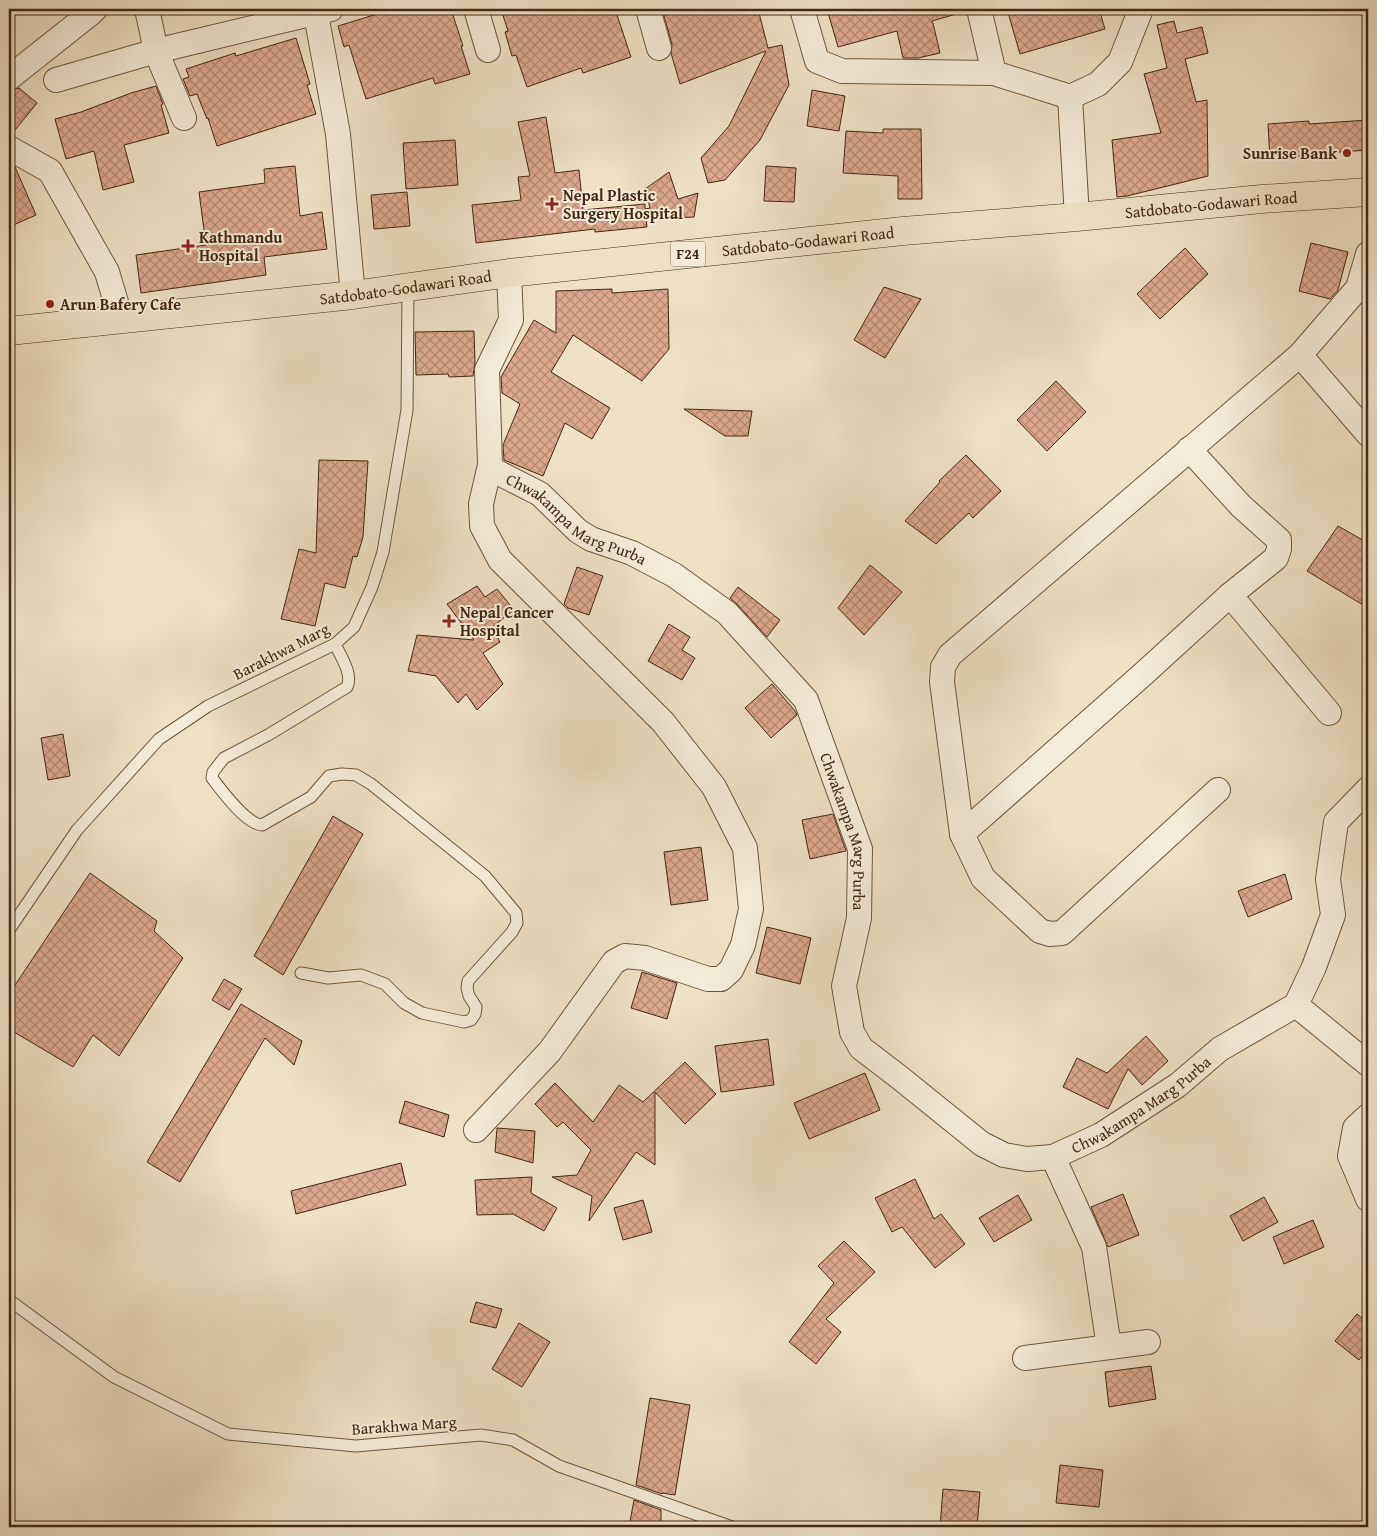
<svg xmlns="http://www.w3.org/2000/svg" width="1377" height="1536" font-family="'Gentium Book Plus',serif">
	<defs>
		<pattern id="building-cross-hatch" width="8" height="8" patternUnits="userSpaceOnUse" patternTransform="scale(1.25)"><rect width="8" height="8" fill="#dca990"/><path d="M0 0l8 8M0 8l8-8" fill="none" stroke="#b48a74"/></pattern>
	</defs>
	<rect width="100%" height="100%" fill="#eee1c6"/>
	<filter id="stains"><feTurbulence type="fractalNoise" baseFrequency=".004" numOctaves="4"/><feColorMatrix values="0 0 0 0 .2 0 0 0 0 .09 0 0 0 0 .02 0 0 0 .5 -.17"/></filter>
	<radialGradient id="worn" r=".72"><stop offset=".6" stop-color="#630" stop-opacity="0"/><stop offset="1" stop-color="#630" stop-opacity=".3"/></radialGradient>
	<g fill="url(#building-cross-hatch)" stroke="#432914">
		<path d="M408,9H451L463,46H461L470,74L435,84L433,78L366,99L349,45L344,47L338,26L387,11L388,15Z"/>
		<path d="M501,9H615L631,57L583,73L581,68L527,87L516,55L512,56L505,32L508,31Z"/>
		<path d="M662,9H758L768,48L782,45L789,85L760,140L725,180L708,183L701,158L729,126L766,51L680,84L671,53L672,44Z"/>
		<path d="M827,9H952L953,15L932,21V23H933L940,53L918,58H903L897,31L838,47Z"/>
		<path d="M1007,9H1099L1105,29L1020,54Z"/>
		<path d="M1174,21L1177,33L1202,27L1208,53L1185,59L1196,102L1207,100L1208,176L1127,196L1117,197L1112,140L1161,133L1144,74L1167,68L1157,25Z"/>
		<path d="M296,38L310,84L307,85L316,114L217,146L208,118L207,119L197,94L190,96L183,79L189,77L186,69L235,53L236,56Z"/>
		<path d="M156,86L163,104L161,105L169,133L124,145L134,182L103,190L94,151L66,159L55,119L81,112L131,93Z"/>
		<path d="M19,88L37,103L11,135L9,134V91Z"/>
		<path d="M812,90L845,96L839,131L807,126Z"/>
		<path d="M546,117L555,173L579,170L583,210L645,204V209L650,208L645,189L669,172L678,199L698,193L694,217L646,219L647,227L595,232V229L476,243L472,205L521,200L518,177L530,176L518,122Z"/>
		<path d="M1368,120V150L1311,154V155L1270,159L1268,124L1309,121V124Z"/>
		<path d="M883,129H921L922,199H898V176L843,173L846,131L883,133Z"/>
		<path d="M455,140L458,185L406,189L403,143Z"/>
		<path d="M9,164L15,167L36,215L9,227Z"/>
		<path d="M295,166L300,216L322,212L327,249L264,257L266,275L141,293L136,255L206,245L199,192L265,183L264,169Z"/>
		<path d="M766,166L796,168L794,202L764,201Z"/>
		<path d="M407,192L410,226L374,229L371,195Z"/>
		<path d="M1311,243L1348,252L1338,290L1330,299L1299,291Z"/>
		<path d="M1185,248L1208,274L1160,319L1137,294Z"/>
		<path d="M884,287L921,299L885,358L854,340Z"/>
		<path d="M612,289V293L668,289L669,349L642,381L573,335L551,372L610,408L592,439L565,423L543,476L504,460L503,445L520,404L502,393L501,377L534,320L556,333V291Z"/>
		<path d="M474,331L475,363L473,376L449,377L448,374L416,375L415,332Z"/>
		<path d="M1056,381L1086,412L1047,451L1017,420Z"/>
		<path d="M684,409L752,411L748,436H725Z"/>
		<path d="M966,455L1001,491L973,518L969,513L936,544L905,521L940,482L939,481Z"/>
		<path d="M319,460L368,461L363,537L357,557L353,556L345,588L325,583L315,626L281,619L299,549L316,553Z"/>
		<path d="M1338,526L1368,543V608L1307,571Z"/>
		<path d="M870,565L902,592L864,635L838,608Z"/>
		<path d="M577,567L603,576L589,615L568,608L564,604Z"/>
		<path d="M477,586L485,597L497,589L514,610L492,627L500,642L483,653L503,684L477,710L466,694L458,703L436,676L408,671L417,635L474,640L447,604Z"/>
		<path d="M738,587L780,620L767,637L737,604L730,598Z"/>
		<path d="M669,624L690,637L682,650L695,658L682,680L648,661Z"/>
		<path d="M772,684L795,711L797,715L771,738L745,708Z"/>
		<path d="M63,734L70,776L48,780L41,738Z"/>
		<path d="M833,814L846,851L810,859L802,820Z"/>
		<path d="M333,816L363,834L283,975L254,956Z"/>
		<path d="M701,847L708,900L671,905L664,852Z"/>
		<path d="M90,873L157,921L154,931L183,958L119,1056L93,1035L73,1067L9,1029V994Z"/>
		<path d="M1285,874L1292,899L1248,917L1238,891Z"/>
		<path d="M767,927L811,938L800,984L756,973Z"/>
		<path d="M642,972L677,983L667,1019L631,1008Z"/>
		<path d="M224,979L242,989L229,1010L212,1000Z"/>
		<path d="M241,1004L302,1041L294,1065L265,1038L180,1182L147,1162Z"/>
		<path d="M1146,1036L1168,1061L1142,1085L1128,1069L1108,1109L1063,1087L1077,1058L1107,1073Z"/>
		<path d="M768,1039L774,1085L721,1092L715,1046Z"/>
		<path d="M685,1062L716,1094L685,1124L655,1092V1165L636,1152L589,1221L592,1196L552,1177L577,1175L591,1150L563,1122L557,1127L535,1104L555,1083L593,1122L619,1085L643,1102Z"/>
		<path d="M865,1073L880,1110L809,1139L794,1103Z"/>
		<path d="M405,1101L449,1115L444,1137L399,1123Z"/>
		<path d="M497,1128L535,1131L533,1163L495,1152Z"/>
		<path d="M401,1163L406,1185L296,1214L291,1191Z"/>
		<path d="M532,1177L531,1193L557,1208L544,1231L513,1214L477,1215L475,1180Z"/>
		<path d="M915,1179L934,1219L941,1214L965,1244L935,1268L902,1227L892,1232L875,1198Z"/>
		<path d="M1123,1194L1139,1235L1108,1247L1091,1207Z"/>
		<path d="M1018,1195L1032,1220L994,1242L979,1218Z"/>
		<path d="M1264,1197L1278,1222L1243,1241L1230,1216Z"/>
		<path d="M643,1200L652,1232L623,1240L614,1208Z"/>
		<path d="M1313,1220L1324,1247L1284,1264L1273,1237Z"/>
		<path d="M844,1241L875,1272L826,1319L841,1332L816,1364L789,1342L834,1283L818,1266Z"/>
		<path d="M476,1302L502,1309L496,1328L470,1322Z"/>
		<path d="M1357,1314L1368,1323V1348L1359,1360L1335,1341Z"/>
		<path d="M519,1323L550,1342L522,1387L492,1369Z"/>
		<path d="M1151,1366L1156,1399L1109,1407L1105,1372Z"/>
		<path d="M650,1398L690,1405L675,1495L662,1493V1494L636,1485Z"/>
		<path d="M1060,1465L1103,1470L1099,1507L1056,1503Z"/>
		<path d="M943,1489L980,1492L977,1527H940Z"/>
		<path d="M634,1500L661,1510V1527H629Z"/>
	</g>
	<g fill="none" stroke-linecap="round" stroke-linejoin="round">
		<defs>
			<g id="service">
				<path d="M9,930L77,830L159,739L208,706L335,644L354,627L372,587L383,552L407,410L408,288"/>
				<path d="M301,973L328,978L361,975L385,984L404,1003L422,1013L464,1022L471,1020L475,1014L476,1007L469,996L467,988L468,981L512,932L517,923L516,913L485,876L371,784L356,775L342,774L329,776L311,797L262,825C246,824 222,791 212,778L213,772L224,758L268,735L347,687C353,674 341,657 335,644"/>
				<path d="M9,1300L114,1377L228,1434L356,1446L481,1435L513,1440L559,1466L732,1527"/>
			</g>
			<g id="minor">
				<path d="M147,9L156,51L184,118"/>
				<path d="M315,9L338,134L353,295"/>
				<path d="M476,9L488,50"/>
				<path d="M648,9L659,48"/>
				<path d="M802,9L817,61L842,71L994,73"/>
				<path d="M979,9L994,73L1070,97L1098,84L1120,62L1141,9"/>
				<path d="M9,78L91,13L95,9"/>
				<path d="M56,80L156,51L331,9"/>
				<path d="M1070,97L1077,217"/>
				<path d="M9,148L50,171L107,272L121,319"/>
				<path id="s1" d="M509,273L511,320L487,370L490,465L495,471L540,494L578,531L591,539L632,553L674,575L727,613L806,700L860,849L859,918L844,986L852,1032L861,1048L899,1077L982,1144L1004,1155L1027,1159L1053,1157L1101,1135L1178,1085L1220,1049L1296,1005L1314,967L1333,915L1328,879L1336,822L1368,789"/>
				<path d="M1300,355L1368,434"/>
				<path d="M1230,595L1329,713"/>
				<path d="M1218,790L1062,933L1050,934L1040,931L983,878L962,834L942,682L943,667L950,655L1300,355L1358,288L1368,254"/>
				<path d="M962,834L1141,676L1230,595L1276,558L1279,549V540L1241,506L1189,449"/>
				<path d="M1296,1005L1368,1064"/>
				<path d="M1368,1116L1355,1128L1350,1156L1368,1199"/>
				<path d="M476,1130L550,1051L614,962L625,956L645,958L708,979H721L731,970L743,945L751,909L745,848L714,787L663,722L500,560L482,526L481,504L490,465"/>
				<path d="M1053,1157L1094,1247L1109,1347"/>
				<path d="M1025,1358L1148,1342"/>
			</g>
			<g id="primary">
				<path id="s2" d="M9,331L353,295L509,273L903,231L1077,217L1262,199L1368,192"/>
			</g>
		</defs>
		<use href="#service" stroke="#6e5740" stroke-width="13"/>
		<use href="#minor" stroke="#6e5740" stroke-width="26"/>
		<use href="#primary" stroke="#432914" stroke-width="29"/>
		<use href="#service" stroke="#f4ecda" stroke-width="11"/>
		<use href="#minor" stroke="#f4ecda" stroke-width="24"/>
		<use href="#primary" stroke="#eee1c6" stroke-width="28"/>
	</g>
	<g fill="#8f2418" stroke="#f4ecda" stroke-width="2">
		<circle cx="1347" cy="153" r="5"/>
		<path d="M549.5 196.5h5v5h5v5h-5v5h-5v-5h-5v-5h5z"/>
		<path d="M185.5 238.5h5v5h5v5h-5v5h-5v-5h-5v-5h5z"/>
		<circle cx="50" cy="304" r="5"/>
		<path d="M446.5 613.5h5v5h5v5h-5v5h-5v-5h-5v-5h5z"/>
	</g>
	<g text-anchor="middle" stroke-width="4" stroke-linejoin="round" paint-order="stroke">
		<rect fill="#f4ecda" stroke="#78644f" stroke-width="1" x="670.5" y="241.5" width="35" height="25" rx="4"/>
		<g font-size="15" font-weight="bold" fill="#432914">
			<text x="688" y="259">F24</text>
		</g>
		<g font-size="16" font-weight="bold" fill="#432914" stroke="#f4ecda" text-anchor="start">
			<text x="1337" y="159" text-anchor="end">Sunrise Bank</text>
			<text x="563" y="201">Nepal Plastic<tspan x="563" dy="18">Surgery Hospital</tspan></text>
			<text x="199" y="243">Kathmandu<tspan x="199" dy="18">Hospital</tspan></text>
			<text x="60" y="310">Arun Bafery Cafe</text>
			<text x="460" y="618">Nepal Cancer<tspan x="460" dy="18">Hospital</tspan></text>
		</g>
		<g font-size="16" fill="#432914" stroke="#f4ecda">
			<text dy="6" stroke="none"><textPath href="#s2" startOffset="1209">Satdobato-Godawari Road</textPath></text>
			<text dy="6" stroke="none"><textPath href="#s2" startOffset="804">Satdobato-Godawari Road</textPath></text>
			<text dy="6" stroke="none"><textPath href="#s2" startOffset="399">Satdobato-Godawari Road</textPath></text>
			<text dy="6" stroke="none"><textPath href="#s1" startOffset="301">Chwakampa Marg Purba</textPath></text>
			<text transform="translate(281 651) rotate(-27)" y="6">Barakhwa Marg</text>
			<text dy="6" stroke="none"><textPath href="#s1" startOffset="736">Chwakampa Marg Purba</textPath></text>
			<text dy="6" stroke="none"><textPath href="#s1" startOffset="1291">Chwakampa Marg Purba</textPath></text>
			<text transform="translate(404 1425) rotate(-4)" y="6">Barakhwa Marg</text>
		</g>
	</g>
	<rect width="1377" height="1536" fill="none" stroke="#eee1c6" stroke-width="30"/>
	<rect x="10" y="10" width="1357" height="1516" fill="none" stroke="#432914" stroke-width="2.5"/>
	<rect x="15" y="15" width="1347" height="1506" fill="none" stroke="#432914"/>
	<rect width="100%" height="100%" filter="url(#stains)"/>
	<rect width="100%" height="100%" fill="url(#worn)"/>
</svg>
